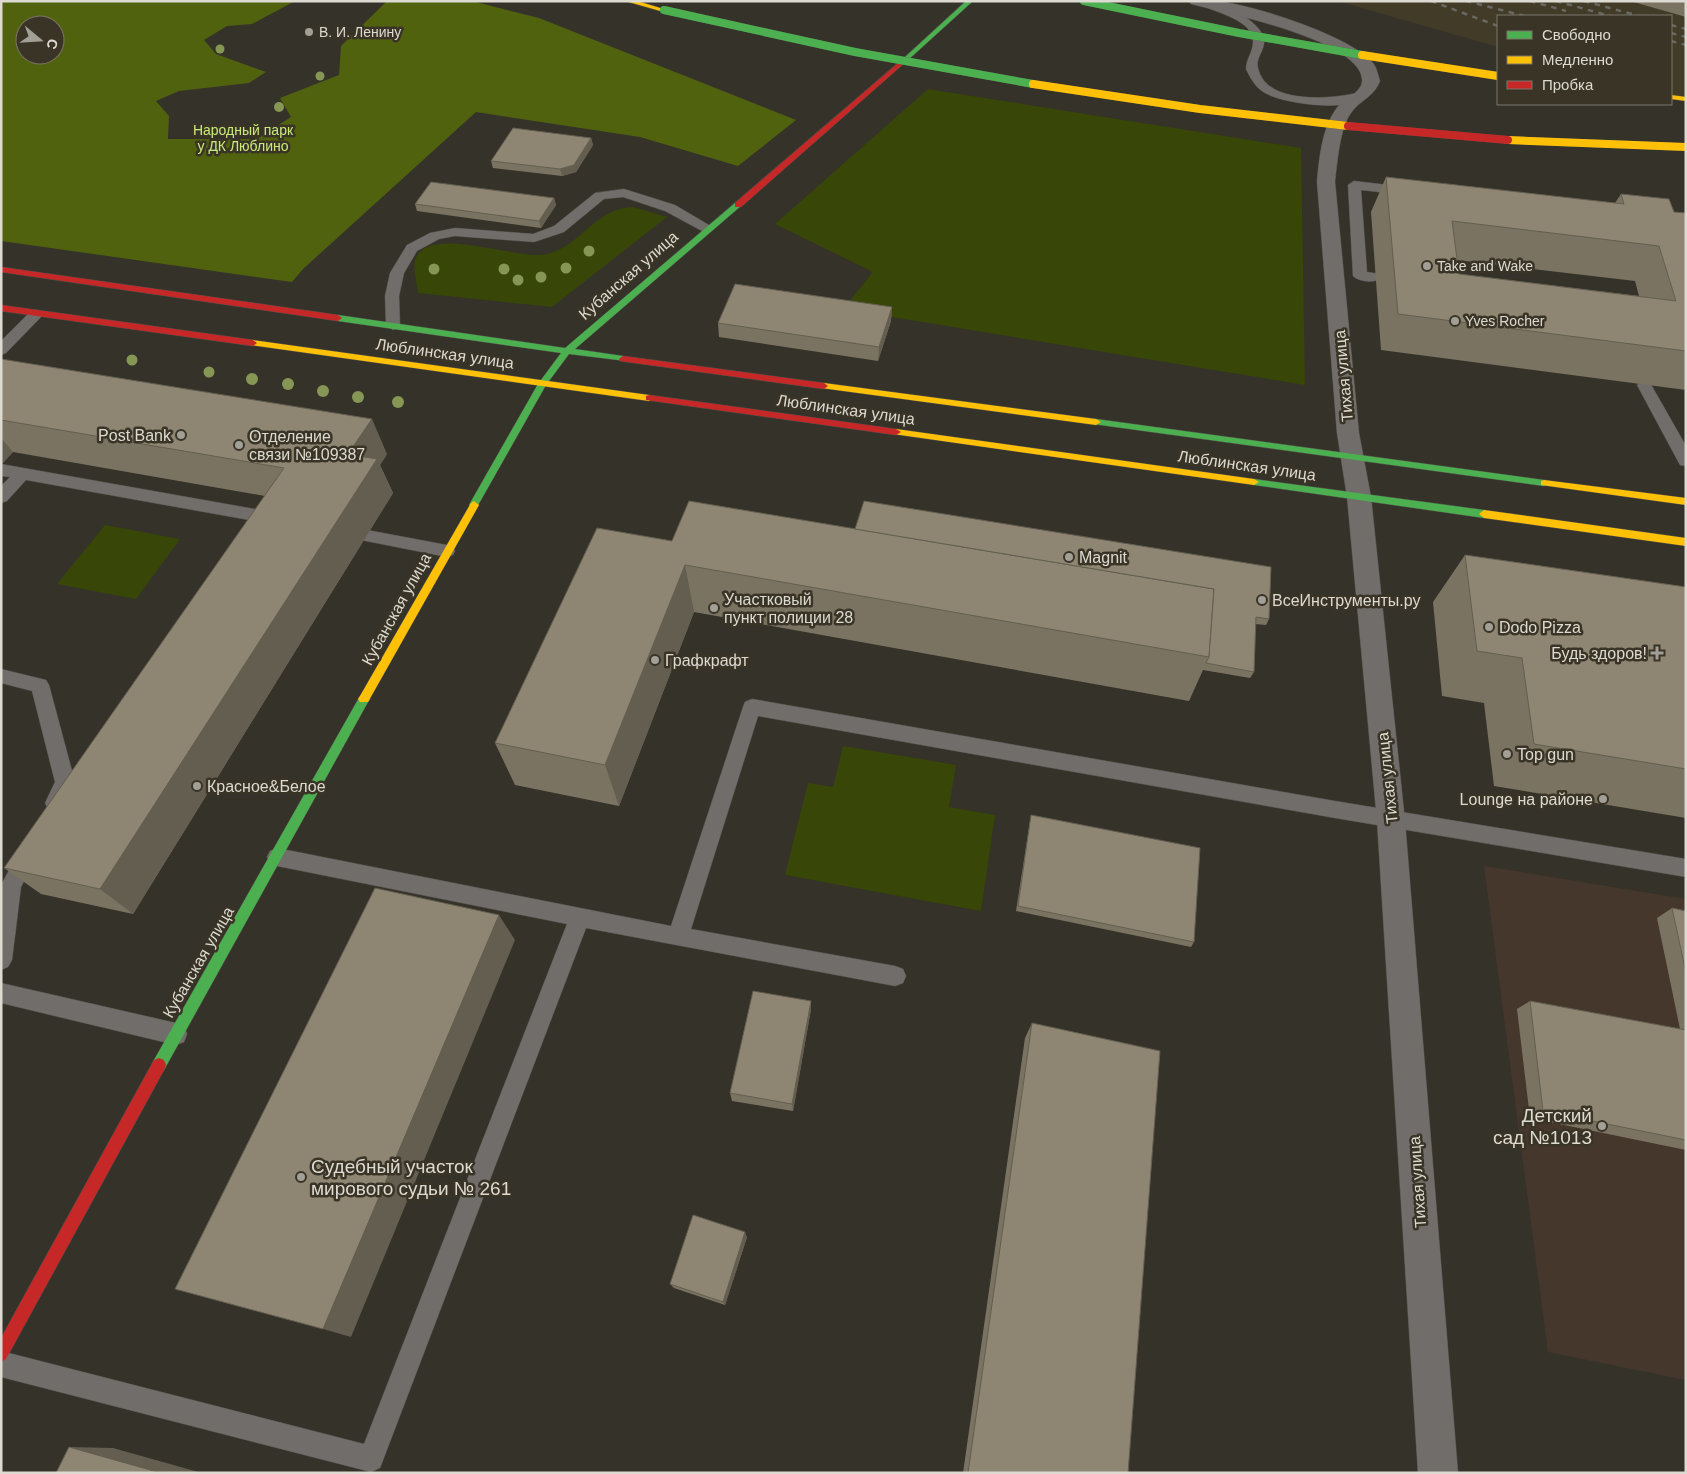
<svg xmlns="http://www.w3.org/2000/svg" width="1687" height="1474" font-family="Helvetica,sans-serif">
	<rect width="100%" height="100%" fill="#35322a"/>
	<path fill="#413b27" d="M1337,1H1686V99L1671,95V16H1498V47Z"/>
	<path fill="#46372d" d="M1484,866L1686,899V1380L1548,1352Z"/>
	<g fill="#384607">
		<path d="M928,89L1301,148L1305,385L843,309L873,272L775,224Z"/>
		<path d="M633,207L667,217L552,307L418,293C417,283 412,267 416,258C429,224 519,261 547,254C583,245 593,209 633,207Z"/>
		<path d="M105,525L180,539L136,599L57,584Z"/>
		<path d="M843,746L956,765L949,807L995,815L981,911L785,875L808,783L833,787Z"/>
	</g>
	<path fill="#51620f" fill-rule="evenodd" d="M1,1H295L252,24L227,26L204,40L216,54L266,72L249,83L179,91L156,101L169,116L168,139H256L291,117L280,98L339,75L341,46L387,1H472L539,18L796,120L738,166L640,137L476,112L303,269L292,282L1,241ZM25,25H55V55H25Z"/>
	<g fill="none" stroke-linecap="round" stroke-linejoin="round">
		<defs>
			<g id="lane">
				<path d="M1205,1C1221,1 1261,21 1264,39C1266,49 1255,58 1258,68C1266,106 1334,99 1361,92L1367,96C1351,113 1284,104 1265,93C1255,87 1251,79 1246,69C1246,59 1253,52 1253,42C1254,21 1218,13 1203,6L1202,4Z"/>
				<path d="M1354,181L1406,187L1412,191L1406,195L1361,190L1367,272L1380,274L1382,277C1376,284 1359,282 1353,276L1348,185Z"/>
				<path d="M624,189L675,205L714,228L712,231H702L665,211L623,197L604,199L564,232L534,242L455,236L439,239L417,251L404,273L399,296L400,325L393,330L386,325L385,296L390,273L407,245L430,233L455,228L533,234L554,226L595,193Z"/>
				<path d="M36,310L43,314L41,317L6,353L1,355V341L31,311Z"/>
				<path d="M1644,380L1649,381L1686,446V466L1680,465L1637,385Z"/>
				<path d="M1,464L277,513L283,515L285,519L283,523L277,525L26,480L7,501L1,503V486L10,477L1,476Z"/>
				<path d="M367,530L447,545L453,547L455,551L453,555L447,557L361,540L359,536L361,532Z"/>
				<path d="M1,669L46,680L49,685L75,782L62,809L55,811L48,809L45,803L55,782L32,691L1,683Z"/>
				<path d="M752,699L1335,801L1686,859V877L1335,818L758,716L691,929L895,966L903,969L906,976L903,983L895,986L586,928L380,1468L371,1472L1,1377V1351L364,1444L567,924L277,866L270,863L267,857L270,851L277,848L671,926L743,707L745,702Z"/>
				<path d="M28,845L35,848L38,854L21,887L12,960L8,967L1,970V885L21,848Z"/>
				<path d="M1,983L176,1023L184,1026L187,1034L184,1042L176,1045L1,1003Z"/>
			</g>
			<path id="street" d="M1189,1C1198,1 1208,0 1216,1C1251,4 1351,36 1373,63C1377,68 1378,75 1380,81C1374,97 1360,100 1351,113C1340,127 1337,164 1335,182L1359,433L1371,497L1405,821L1458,1473H1418L1377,821L1347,497L1337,433L1317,182C1319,159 1322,128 1336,109C1342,100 1361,93 1362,82C1366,41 1222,12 1191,4Z"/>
			<g id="fast">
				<path d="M966,1H973L908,60H904V58Z"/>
				<path d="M735,203L742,205L575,349L623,356L627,359L626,361L569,354L546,385L477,507L474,509L469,505L538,384L561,353L338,321L334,318L338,315L565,348Z"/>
				<path d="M1096,419L1544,480L1549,483L1544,486L1093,424V420Z"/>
				<path d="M1254,479L1484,510L1489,514L1484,518L1254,485L1249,482Z"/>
				<path d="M364,694L368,696L370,699L368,702L164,1070L159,1072L154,1070L152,1065L154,1060L360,696Z"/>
			</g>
			<g id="slow">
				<path d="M625,1H637L667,10L664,12Z"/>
				<path d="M1671,95L1686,97V101L1671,99Z"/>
				<path d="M253,340L649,395L654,398L649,401L250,345L249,343Z"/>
				<path d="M824,383L1096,419L1101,422L1096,425L821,388V384Z"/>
				<path d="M896,429L1254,479L1259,482L1254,485L893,434L891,432Z"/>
				<path d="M1544,480L1686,498V505L1541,485V481Z"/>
				<path d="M474,501L479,505L368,702H360L358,699L360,696L471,503Z"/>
				<path d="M1484,510L1686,538V546L1484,518L1479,514Z"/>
			</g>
			<g id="jam">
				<path d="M904,58L909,59L741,207H735V203Z"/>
				<path d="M1,267L338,315L342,318L338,321L1,272Z"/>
				<path d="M1,305L253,340L257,343L253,346L1,311Z"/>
				<path d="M623,356L824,383L828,386L824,389L620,361L619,359Z"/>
				<path d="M649,395L896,429L901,432L896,435L646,400V396Z"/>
				<path d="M159,1058L164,1060L166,1065L164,1070L6,1359L1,1362V1338L154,1060Z"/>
			</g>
		</defs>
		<use href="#lane" stroke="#524f49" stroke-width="1"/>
		<use href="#street" stroke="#524f49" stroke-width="1"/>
		<use href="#fast" stroke="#524f49" stroke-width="1"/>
		<use href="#slow" stroke="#524f49" stroke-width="1"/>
		<use href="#jam" stroke="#524f49" stroke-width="1"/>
		<use href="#lane" fill="#706d6a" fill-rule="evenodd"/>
		<use href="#street" fill="#706d6a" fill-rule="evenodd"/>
		<use href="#fast" fill="#4caf50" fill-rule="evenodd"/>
		<use href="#slow" fill="#ffc107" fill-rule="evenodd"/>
		<use href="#jam" fill="#c62828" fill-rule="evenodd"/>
		<g stroke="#6a6863" stroke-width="2.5" stroke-dasharray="5.5 5.5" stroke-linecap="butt">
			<path d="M1431,1L1498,26"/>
			<path d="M1466,1L1525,16"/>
			<path d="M1530,1L1566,11"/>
			<path d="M1556,1L1610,16"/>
			<path d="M1584,1L1639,16"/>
			<path d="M1671,25L1686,29"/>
			<path d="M1671,33L1686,37"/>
			<path d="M1671,41L1686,45"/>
		</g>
		<defs>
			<g id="fast-bridge">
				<path d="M1084,1L1239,33L1362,55"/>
				<path d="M664,10L855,52L1033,84"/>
			</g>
			<g id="slow-bridge">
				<path d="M1362,55L1498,76"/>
				<path d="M1033,84L1200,109L1348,126"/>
				<path d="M1508,140L1686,147"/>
			</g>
			<path id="jam-bridge" d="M1348,126L1508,140"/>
		</defs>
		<use href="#fast-bridge" stroke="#524f49" stroke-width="8" stroke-linecap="butt"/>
		<use href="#slow-bridge" stroke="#524f49" stroke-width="8" stroke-linecap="butt"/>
		<use href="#jam-bridge" stroke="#524f49" stroke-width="8" stroke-linecap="butt"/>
		<use href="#fast-bridge" stroke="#4caf50" stroke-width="8"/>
		<use href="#slow-bridge" stroke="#ffc107" stroke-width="8"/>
		<use href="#jam-bridge" stroke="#c62828" stroke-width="8"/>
	</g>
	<g fill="#869755">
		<circle cx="220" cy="49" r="4.5"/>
		<circle cx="320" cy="76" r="4.5"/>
		<circle cx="279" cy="107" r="5"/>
		<circle cx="589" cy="251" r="5.5"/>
		<circle cx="566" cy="268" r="5.5"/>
		<circle cx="434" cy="269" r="5.5"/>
		<circle cx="504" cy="269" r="5.5"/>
		<circle cx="541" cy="277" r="5.5"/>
		<circle cx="518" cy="280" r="5.5"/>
		<circle cx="132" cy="360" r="5.5"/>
		<circle cx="209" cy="372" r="5.5"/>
		<circle cx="252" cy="379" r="6"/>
		<circle cx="288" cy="384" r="6"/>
		<circle cx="323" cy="391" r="6"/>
		<circle cx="358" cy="397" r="6"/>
		<circle cx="398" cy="402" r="6"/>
	</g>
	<g fill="#7a7362" fill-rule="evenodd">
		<path d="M1630,1H1686V17Z"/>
		<path d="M591,138L593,145L576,172L562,176L493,168L491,161Z"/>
		<path d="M1386,177L1615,203L1621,194L1674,212L1686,213V390L1381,350L1371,212ZM1457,260L1635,281L1639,296L1459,274Z"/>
		<path d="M554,198L556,205L541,228L417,211L415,204Z"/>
		<path d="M892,307L891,321L878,361L719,337L718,323Z"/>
		<path d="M1,359L387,454L380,465L393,493L133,914L41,894L4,868L265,496L13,452L1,465Z"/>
		<path d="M689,501L1269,619L1266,625L1255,624L1254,672L1250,678L1203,670L1189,701L694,612L619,806L515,785L495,743L672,541Z"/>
		<path d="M1465,555L1686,587V818L1494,786L1484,703L1442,696L1433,602Z"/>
		<path d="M1031,815L1194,942L1191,947L1016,911L1030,821Z"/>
		<path d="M1672,908L1686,911V1150L1530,1118L1517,1009L1530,1001L1680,1029L1657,918Z"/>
		<path d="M811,1001V1009L793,1111L732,1101L730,1093Z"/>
		<path d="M1032,1023L1128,1473H963L1025,1038Z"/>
		<path d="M747,1237L725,1305L674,1288L670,1284Z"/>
	</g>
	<g fill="#635e50">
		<path d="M591,138L593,145L576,172L562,176L560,169Z"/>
		<path d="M554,198L556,205L541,228L539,221Z"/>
		<path d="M892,307L891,321L878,361L879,347Z"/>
		<path d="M372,419L387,454L380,465L393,493L133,914L100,889L348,454Z"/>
		<path d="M1,438L13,452L1,465Z"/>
		<path d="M685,565L694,612L619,806L605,765Z"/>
		<path d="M499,915L515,940L351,1337L323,1329Z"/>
		<path d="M811,1001V1009L793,1111L792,1104Z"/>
		<path d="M745,1232L747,1237L725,1305L723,1302Z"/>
		<path d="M69,1447L113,1448L202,1473H161Z"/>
	</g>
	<g fill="#8e8672" stroke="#635e50" fill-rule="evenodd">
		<path d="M513,128L591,138L574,165L560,169L491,161Z"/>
		<path d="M1386,177L1624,204L1621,194L1669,199L1674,212L1686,213V351L1398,314ZM1452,221L1659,246L1676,301L1459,274Z"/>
		<path d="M431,182L554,198L539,221L415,204Z"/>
		<path d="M735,284L892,307L879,347L718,323Z"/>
		<path d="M1,359L372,419L348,454L377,459L100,889L4,868L284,468L1,420Z"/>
		<path d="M689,501L1214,589L1209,657L685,565L605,765L495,743L597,528L672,541Z"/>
		<path d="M864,501L1271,567L1269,619L1256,617L1254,672L1206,663L1209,657L1214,589L855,529Z"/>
		<path d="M1465,555L1686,587V769L1534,744L1522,658L1477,651Z"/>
		<path d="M1031,815L1200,848L1194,942L1018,906Z"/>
		<path d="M375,888L499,915L323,1329L175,1289Z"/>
		<path d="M1672,908L1686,911V973Z"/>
		<path d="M753,991L811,1001L792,1104L730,1093Z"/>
		<path d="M1530,1001L1686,1030V1140L1543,1111Z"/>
		<path d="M1032,1023L1160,1051L1128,1473H968Z"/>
		<path d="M693,1215L745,1232L723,1302L670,1284Z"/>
		<path d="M69,1447L161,1473H56Z"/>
	</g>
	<g fill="#a29f97" stroke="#393426" stroke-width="2">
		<circle cx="309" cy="32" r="5"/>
		<circle cx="1427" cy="266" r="5"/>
		<circle cx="1455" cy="321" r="5"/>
		<circle cx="181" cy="435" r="5"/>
		<circle cx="239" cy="445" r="5"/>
		<circle cx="1069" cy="557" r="5"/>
		<circle cx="1262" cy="600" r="5"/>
		<circle cx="714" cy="608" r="5"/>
		<circle cx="1489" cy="627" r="5"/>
		<path d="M1654.5 645.5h5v5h5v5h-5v5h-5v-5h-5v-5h5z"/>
		<circle cx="655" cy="660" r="5"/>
		<circle cx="1507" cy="754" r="5"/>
		<circle cx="197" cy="786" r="5"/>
		<circle cx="1603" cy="799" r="5"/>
		<circle cx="1602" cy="1126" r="5"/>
		<circle cx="301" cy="1177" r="5"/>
	</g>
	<g text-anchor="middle" stroke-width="5" stroke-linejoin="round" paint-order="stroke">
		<g font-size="14" fill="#dddad1" stroke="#393426" text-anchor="start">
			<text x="319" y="37">В. И. Ленину</text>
			<text x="1437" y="271">Take and Wake</text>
			<text x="1465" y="326">Yves Rocher</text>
		</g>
		<g font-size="14" fill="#c8ea78" stroke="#393426">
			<text x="243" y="135">Народный парк<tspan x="243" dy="16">у ДК Люблино</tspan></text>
		</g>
		<g font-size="16" fill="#dddad1" stroke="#393426">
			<text transform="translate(628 275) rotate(-41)" y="6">Кубанская улица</text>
			<text transform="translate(445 353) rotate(8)" y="6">Люблинская улица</text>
			<text transform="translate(1343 376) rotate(-95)" y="6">Тихая улица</text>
			<text transform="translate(846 409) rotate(8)" y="6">Люблинская улица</text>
			<text transform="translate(1247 465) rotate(8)" y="6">Люблинская улица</text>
			<text transform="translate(396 609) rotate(-61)" y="6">Кубанская улица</text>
			<text transform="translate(1387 778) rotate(-96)" y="6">Тихая улица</text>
			<text transform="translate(198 962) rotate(-60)" y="6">Кубанская улица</text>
			<text transform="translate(1417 1182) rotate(-94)" y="6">Тихая улица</text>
		</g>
		<g font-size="16" fill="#dddad1" stroke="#393426" text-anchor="start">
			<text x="171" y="441" text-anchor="end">Post Bank</text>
			<text x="249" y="442">Отделение<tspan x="249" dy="18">связи №109387</tspan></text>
			<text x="1079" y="563">Magnit</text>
			<text x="724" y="605">Участковый<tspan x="724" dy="18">пункт полиции 28</tspan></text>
			<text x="1272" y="606">ВсеИнструменты.ру</text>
			<text x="1499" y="633">Dodo Pizza</text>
			<text x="1647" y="659" text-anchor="end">Будь здоров!</text>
			<text x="665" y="666">Графкрафт</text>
			<text x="1517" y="760">Top gun</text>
			<text x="207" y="792">Красное&amp;Белое</text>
			<text x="1593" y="805" text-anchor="end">Lounge на районе</text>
		</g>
		<g font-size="19" fill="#dddad1" stroke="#393426" text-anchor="end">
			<text x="1592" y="1122">Детский<tspan x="1592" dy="22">сад №1013</tspan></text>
			<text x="311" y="1173" text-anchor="start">Судебный участок<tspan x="311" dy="22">мирового судьи № 261</tspan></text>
		</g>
	</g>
	<rect width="1687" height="1474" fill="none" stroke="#dddad1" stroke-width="5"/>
	<rect x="1497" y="15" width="175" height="90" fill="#393426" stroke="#7b766a"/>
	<rect x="1507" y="31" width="25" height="8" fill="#4caf50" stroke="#7b766a"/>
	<text x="1542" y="40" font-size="15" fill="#dddad1">Свободно</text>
	<rect x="1507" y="56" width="25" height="8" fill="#ffc107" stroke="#7b766a"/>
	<text x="1542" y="65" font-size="15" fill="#dddad1">Медленно</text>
	<rect x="1507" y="81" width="25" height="8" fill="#c62828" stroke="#7b766a"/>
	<text x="1542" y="90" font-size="15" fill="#dddad1">Пробка</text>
	<g transform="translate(40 40) rotate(108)"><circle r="24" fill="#393426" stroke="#7b766a"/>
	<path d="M0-4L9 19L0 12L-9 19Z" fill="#a29f97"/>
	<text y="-8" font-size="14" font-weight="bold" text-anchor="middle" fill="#dddad1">С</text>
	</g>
</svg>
